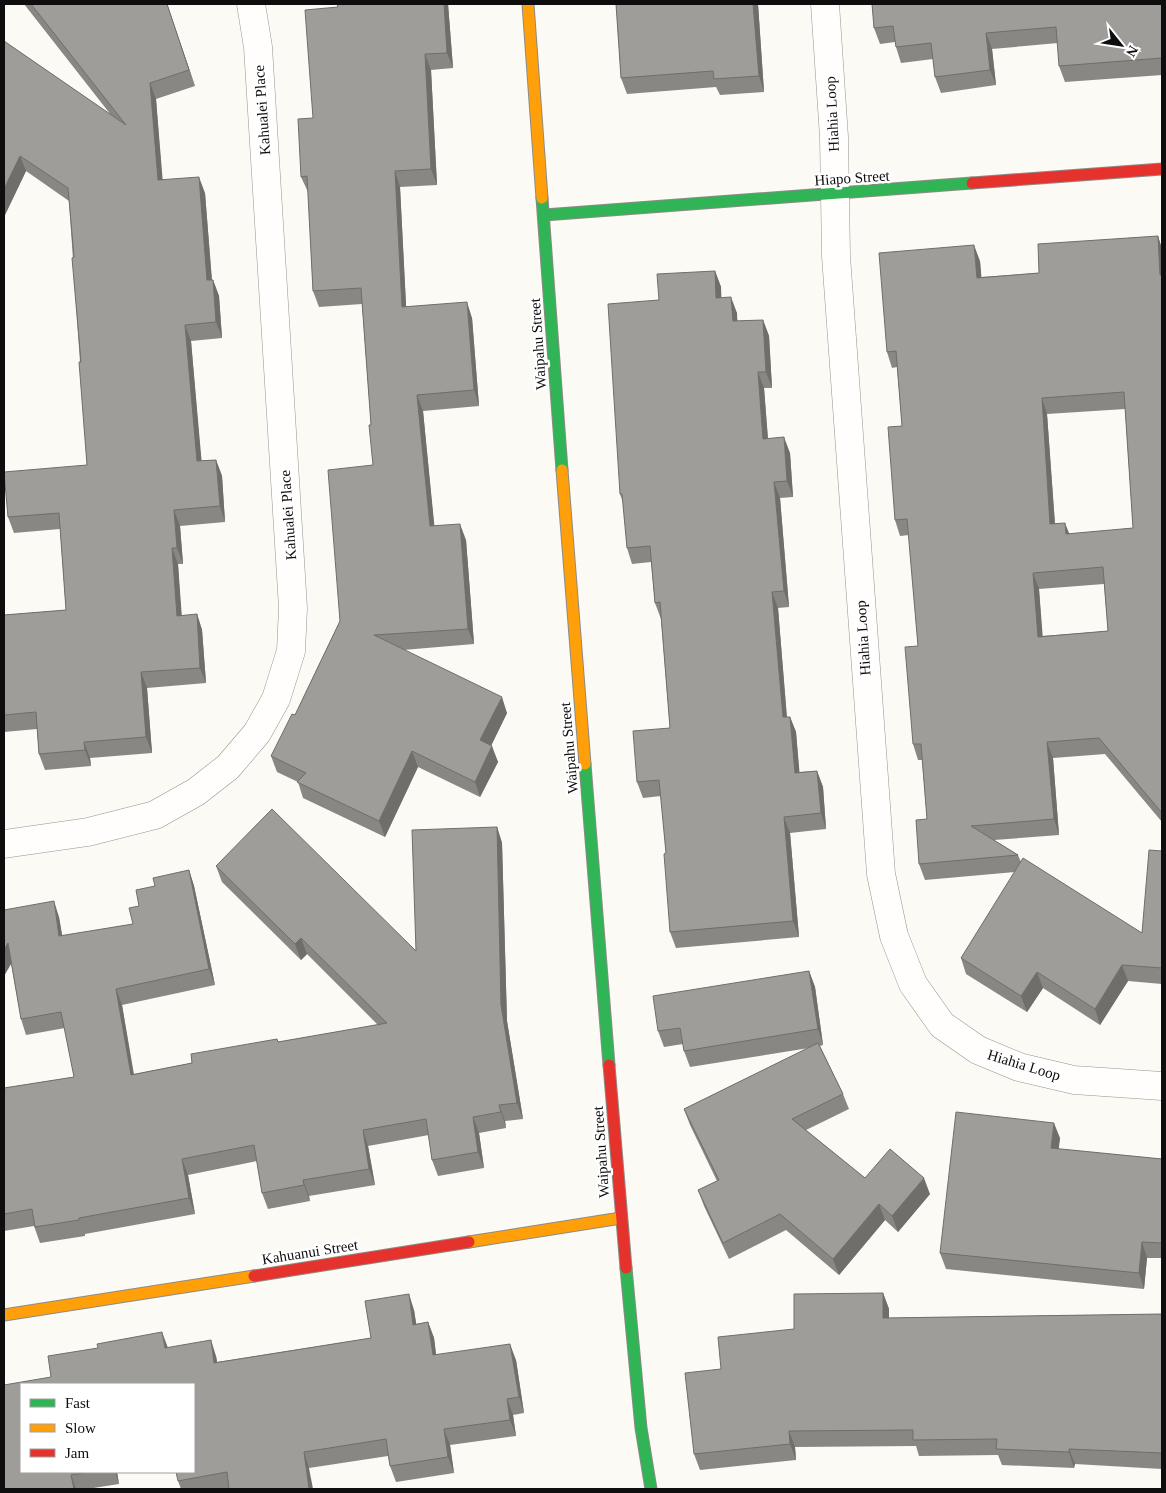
<svg xmlns="http://www.w3.org/2000/svg" width="1166" height="1493" font-family="'Times New Roman',serif">
	<rect width="100%" height="100%" fill="#fcfaf4"/>
	<g fill="none" stroke-linecap="round" stroke-linejoin="round">
		<defs>
			<g id="street">
				<path d="M825,4L834,137L836,256L881,874L894,936L913,984L942,1025L978,1050L1019,1067L1074,1080L1162,1086"/>
				<path d="M4,844L88,832L155,815L196,792L228,767L257,733L276,699L291,651L293,608L258,47L251,4"/>
			</g>
			<g id="fast">
				<path d="M542,198L562,470"/>
				<path d="M544,215L972,183"/>
				<path d="M585,764L609,1065"/>
				<path d="M626,1268L641,1428L651,1489"/>
			</g>
			<g id="slow">
				<path d="M528,4L542,198"/>
				<path d="M562,470L585,764"/>
				<path d="M469,1242L621,1218"/>
				<path d="M4,1315L254,1276"/>
			</g>
			<g id="jam">
				<path d="M972,183L1162,169"/>
				<path d="M609,1065L626,1268"/>
				<path d="M254,1276L469,1242"/>
			</g>
		</defs>
		<use href="#street" stroke="#959492" stroke-width="29"/>
		<use href="#fast" stroke="#8c8b88" stroke-width="13"/>
		<use href="#slow" stroke="#8c8b88" stroke-width="13"/>
		<use href="#jam" stroke="#8c8b88" stroke-width="13"/>
		<use href="#street" stroke="#fffefd" stroke-width="28"/>
		<use href="#fast" stroke="#30b455" stroke-width="11"/>
		<use href="#slow" stroke="#ff9f0a" stroke-width="11"/>
		<use href="#jam" stroke="#e5322d" stroke-width="11"/>
	</g>
	<g fill="#898784" fill-rule="evenodd">
		<path d="M24,4H167L195,86L156,99L162,180L205,193L212,280H213L219,296L222,338L191,341L201,461L216,460L222,476L225,522L180,526L183,564H178L181,616L197,614L202,630L206,683L147,688L152,753L90,758L91,766L45,770L39,754L37,729L4,732V615L66,610L60,529L14,533L8,517L87,465L69,201L26,171L4,217V41L111,115Z"/>
		<path d="M448,4L453,68L431,70L437,185L400,187L406,307L472,318L479,406L423,411L434,526L466,540L474,644L403,650L507,713L491,746L498,762L480,797L418,767L385,837L303,798L298,782L277,772L271,756L295,715L340,621L373,465L371,425L362,304L319,307L313,291L308,192L301,177L313,118L338,7Z"/>
		<path d="M616,4H758L764,92L720,95L716,87L627,94L621,78Z"/>
		<path d="M872,4H1162V75L1065,82L1059,66L1058,43L992,49L996,85L941,93L935,77L933,59L901,63L896,47L895,42L880,44L874,28Z"/>
		<path d="M1158,236L1162,249V822L1105,754L1053,758L1059,835L994,840L1018,855L1021,862L1142,933L1162,851V984L1128,981L1100,1025L1043,988L1027,1012L966,974L961,958L1015,872L925,880L919,864L927,819L922,760H918L913,744L918,646L909,535L900,536L895,520L902,426L897,367L892,368L887,352L980,261L981,277L1039,273ZM1125,409L1133,528L1069,534L1055,523L1047,414ZM1104,584L1108,631L1042,636L1039,589Z"/>
		<path d="M715,271L721,287V298L737,313V321L763,320L769,336L772,388H764L768,438L790,453L793,497L780,498L789,607L778,608L787,717H790L796,732L799,772L817,771L823,787L826,829L790,833L799,937L676,948L670,932L666,853L661,796L643,798L637,782L670,728L661,619L655,603L651,562L632,564L627,548L623,502L620,494L659,300Z"/>
		<path d="M497,827L502,843L507,1021L523,1119L505,1121L506,1128L479,1133L484,1168L438,1176L432,1160L429,1135L368,1146L375,1185L309,1196L310,1201L268,1209L262,1193L257,1161L188,1175L195,1214L85,1234V1236L40,1243L34,1226L4,1231V1088L74,1077L65,1028L26,1035L21,1019L11,963L4,976V910L59,917L62,936L133,924L139,906L155,886L189,870L194,886L215,985L122,1005L134,1074L192,1063L278,1042L378,1025L307,954L301,960L222,882L216,866L416,951Z"/>
		<path d="M809,971L815,987L823,1045L820,1046L843,1094L849,1109L806,1130L865,1178L930,1194L898,1232L885,1220L839,1275L786,1230L729,1259L704,1206L698,1190L717,1181L690,1125L684,1109L809,1048L690,1067L684,1051L683,1044L664,1047L658,1031Z"/>
		<path d="M1060,1138L1058,1149L1162,1159V1258H1147L1144,1289L946,1269L940,1253Z"/>
		<path d="M883,1293L889,1309V1318L1162,1314V1469L1075,1464L1074,1468L1002,1465L998,1455L919,1456L916,1446L795,1447L796,1460L700,1470L694,1454L721,1369L794,1329Z"/>
		<path d="M414,1310L416,1324L428,1322L434,1338L436,1354L516,1360L524,1413L513,1415L516,1436L450,1445L454,1473L396,1482L390,1466L388,1456L309,1468L228,1489H181L178,1481L194,1384L21,1472H117L119,1484L87,1489H4L51,1377L167,1347L216,1356L217,1362L371,1338Z"/>
	</g>
	<g fill="#6f6e6b">
		<path d="M167,4L195,86L189,70Z"/>
		<path d="M444,4H448L453,68L447,53Z"/>
		<path d="M753,4H758L764,92L759,76Z"/>
		<path d="M986,33L992,49L996,85L990,70Z"/>
		<path d="M425,54L431,70L437,185L431,169Z"/>
		<path d="M150,83L156,99L164,196L158,180Z"/>
		<path d="M20,156L26,171L4,217V189Z"/>
		<path d="M395,171L400,187L407,323L402,307Z"/>
		<path d="M199,177L205,193L213,296L207,280Z"/>
		<path d="M1158,236L1162,249V282L1160,275Z"/>
		<path d="M974,245L980,261L983,294L977,278Z"/>
		<path d="M715,271L721,287L722,314L716,298Z"/>
		<path d="M213,280L219,296L222,338L216,322Z"/>
		<path d="M731,297L737,313L738,337L733,321Z"/>
		<path d="M467,302L472,318L479,406L474,390Z"/>
		<path d="M763,320L769,336L772,388L766,372Z"/>
		<path d="M185,325L191,341L203,477L197,461Z"/>
		<path d="M758,372L764,388L769,455L763,439Z"/>
		<path d="M417,395L423,411L436,542L430,526Z"/>
		<path d="M1042,398L1047,414L1056,540L1050,524Z"/>
		<path d="M784,437L790,453L793,497L787,481Z"/>
		<path d="M216,460L222,476L225,522L220,506Z"/>
		<path d="M774,482L780,498L789,607L784,591Z"/>
		<path d="M174,510L180,526L183,564L177,548Z"/>
		<path d="M1065,523L1071,538L1066,534Z"/>
		<path d="M460,524L466,540L474,644L468,629Z"/>
		<path d="M172,548L178,564L183,632L177,616Z"/>
		<path d="M1033,573L1039,589L1044,653L1038,637Z"/>
		<path d="M772,592L778,608L788,733L783,717Z"/>
		<path d="M197,614L202,630L206,683L200,668Z"/>
		<path d="M141,672L147,688L152,753L146,737Z"/>
		<path d="M502,697L507,713L486,756L480,740Z"/>
		<path d="M790,717L796,732L801,789L795,773Z"/>
		<path d="M84,742L90,758L91,766L85,750Z"/>
		<path d="M1047,742L1053,758L1059,835L1054,819Z"/>
		<path d="M492,746L498,762L480,797L475,782Z"/>
		<path d="M412,751L418,767L385,837L379,821Z"/>
		<path d="M817,771L823,787L826,829L821,813Z"/>
		<path d="M784,817L790,833L799,937L793,921Z"/>
		<path d="M497,827L502,843L507,1021L523,1119L517,1103L501,1005Z"/>
		<path d="M189,870L194,886L215,985L209,969Z"/>
		<path d="M54,901L59,917L65,952L59,936Z"/>
		<path d="M301,938L307,954L301,960L295,944Z"/>
		<path d="M8,943L14,959L4,976V950Z"/>
		<path d="M1122,965L1128,981L1100,1025L1095,1009Z"/>
		<path d="M809,971L815,987L823,1045L818,1029Z"/>
		<path d="M1037,972L1043,988L1027,1012L1021,996Z"/>
		<path d="M116,989L122,1005L136,1090L131,1075Z"/>
		<path d="M499,1105L505,1121L506,1128L501,1112Z"/>
		<path d="M473,1117L479,1133L484,1168L478,1152Z"/>
		<path d="M1054,1123L1060,1138L1057,1164L1051,1148Z"/>
		<path d="M363,1130L368,1146L375,1185L369,1169Z"/>
		<path d="M182,1159L188,1175L195,1214L189,1198Z"/>
		<path d="M924,1178L930,1194L898,1232L892,1216Z"/>
		<path d="M303,1180L309,1196L310,1201L304,1185Z"/>
		<path d="M879,1204L885,1220L839,1275L833,1259Z"/>
		<path d="M1142,1242L1147,1258L1144,1289L1139,1273Z"/>
		<path d="M883,1293L889,1309V1334L883,1318Z"/>
		<path d="M409,1294L414,1310L419,1341L413,1325Z"/>
		<path d="M428,1322L434,1338L438,1371L433,1355Z"/>
		<path d="M162,1332L168,1348H165Z"/>
		<path d="M211,1340L216,1356L220,1379L214,1363Z"/>
		<path d="M510,1344L516,1360L524,1413L519,1397Z"/>
		<path d="M507,1399L513,1415L516,1436L510,1420Z"/>
		<path d="M444,1429L450,1445L454,1473L448,1457Z"/>
		<path d="M789,1431L795,1447L796,1460L790,1444Z"/>
		<path d="M1069,1449L1075,1464L1074,1468L1069,1452Z"/>
		<path d="M304,1452L309,1468L313,1489H309Z"/>
		<path d="M115,1472H117L119,1484Z"/>
		<path d="M71,1475L76,1489H74Z"/>
	</g>
	<g fill="#9f9d99" stroke="#6f6e6b" fill-rule="evenodd">
		<path d="M31,4H167L189,70L150,83L158,180L199,177L207,280H213L216,322L185,325L197,461L216,460L220,506L174,510L177,548H172L177,616L197,614L200,668L141,672L146,737L84,742L85,750L39,754L36,712L4,715V615L66,610L59,513L8,517L4,472L87,465L79,362H81L72,258L74,257L68,188L20,156L4,189V41L126,125Z"/>
		<path d="M337,4H444L447,53L425,54L431,169L395,171L402,307L467,302L474,390L417,395L430,526L460,524L468,629L374,635L502,697L480,740L492,746L475,782L412,751L379,821L297,782L306,773L271,756L292,714L295,715L340,621L328,470L373,465L369,425H371L361,288L313,291L307,176L301,177L298,119L313,118L305,10L338,7Z"/>
		<path d="M616,4H753L759,76L714,79L713,71L621,78Z"/>
		<path d="M872,4H1162V58L1059,66L1056,27L986,33L990,70L935,77L931,43L896,47L893,26L874,28Z"/>
		<path d="M1158,236L1160,275H1162V813L1099,738L1047,742L1054,819L971,826L1018,855L919,864L916,820L927,819L921,744H913L905,647L918,646L907,519L895,520L888,427L902,426L896,351L887,352L879,253L974,245L977,278L1039,273L1038,244ZM1124,392L1133,528L1066,534L1065,523L1050,524L1042,398ZM1103,567L1108,631L1038,637L1033,573Z"/>
		<path d="M715,271L716,298L731,297L733,321L763,320L766,372H758L763,439L784,437L787,481L774,482L784,591L772,592L783,717H790L795,773L817,771L821,813L784,817L793,921L670,932L664,854L666,853L659,780L637,782L633,731L670,728L660,602L655,603L650,546L627,548L622,494H620L608,304L659,300L657,274Z"/>
		<path d="M272,809L416,951L412,830L497,827L501,1005L517,1103L499,1105L501,1112L473,1117L478,1152L432,1160L426,1119L363,1130L369,1169L303,1180L304,1185L262,1193L254,1145L182,1159L189,1198L79,1218V1220L35,1227L32,1209L4,1214V1088L74,1077L61,1012L21,1019L8,943L4,950V910L54,901L59,936L133,924L129,908L139,906L136,890L155,886L153,878L189,870L209,969L116,989L131,1075L192,1063L191,1054L277,1039L278,1042L387,1023L301,938L295,944L216,866Z"/>
		<path d="M1149,850L1162,851V968L1122,965L1095,1009L1037,972L1021,996L961,958L1023,858L1142,933Z"/>
		<path d="M809,971L818,1029L684,1051L680,1028L658,1031L653,996Z"/>
		<path d="M818,1043L843,1094L792,1119L865,1178L890,1149L924,1178L892,1216L879,1204L833,1259L780,1214L723,1243L698,1190L719,1180L684,1109Z"/>
		<path d="M956,1112L1054,1123L1051,1148L1162,1159V1243L1142,1242L1139,1273L940,1253Z"/>
		<path d="M883,1293V1318L1162,1314V1453L1069,1449V1452L996,1449L997,1439L913,1440V1430L789,1431L790,1444L694,1454L685,1373L721,1369L718,1337L794,1329V1294Z"/>
		<path d="M409,1294L413,1325L428,1322L433,1355L510,1344L519,1397L507,1399L510,1420L444,1429L448,1457L390,1466L386,1439L304,1452L309,1489H229L227,1472L178,1481L176,1472H194V1384H21V1472H90L71,1475L74,1489H4V1385L51,1377L48,1356L98,1348L97,1344L162,1332L165,1348L211,1340L214,1363L371,1338L365,1301Z"/>
	</g>
	<g text-anchor="middle" stroke-width="5" stroke-linejoin="round" paint-order="stroke">
		<g font-size="15" fill="#0e0e0e" stroke="#fff">
			<text transform="translate(262 110) rotate(-94)" y="5">Kahualei Place</text>
			<text transform="translate(832 114) rotate(-93)" y="5">Hiahia Loop</text>
			<text transform="translate(852 178) rotate(-4)" y="5">Hiapo Street</text>
			<text transform="translate(538 344) rotate(-94)" y="5">Waipahu Street</text>
			<text transform="translate(288 515) rotate(-94)" y="5">Kahualei Place</text>
			<text transform="translate(863 638) rotate(-94)" y="5">Hiahia Loop</text>
			<text transform="translate(569 748) rotate(-95)" y="5">Waipahu Street</text>
			<text transform="translate(1024 1065) rotate(17)" y="5">Hiahia Loop</text>
			<text transform="translate(601 1152) rotate(-94)" y="5">Waipahu Street</text>
			<text transform="translate(310 1252) rotate(-9)" y="5">Kahuanui Street</text>
		</g>
	</g>
	<rect width="1166" height="1493" fill="none" stroke="#0e0e0e" stroke-width="10"/>
	<rect x="20" y="1383" width="175" height="90" fill="#ffffff" stroke="#9f9f9f"/>
	<rect x="30" y="1399" width="25" height="8" fill="#30b455" stroke="#9f9f9f"/>
	<text x="65" y="1408" font-size="15" fill="#0e0e0e">Fast</text>
	<rect x="30" y="1424" width="25" height="8" fill="#ff9f0a" stroke="#9f9f9f"/>
	<text x="65" y="1433" font-size="15" fill="#0e0e0e">Slow</text>
	<rect x="30" y="1449" width="25" height="8" fill="#e5322d" stroke="#9f9f9f"/>
	<text x="65" y="1458" font-size="15" fill="#0e0e0e">Jam</text>
	<g transform="translate(1121 45) rotate(120)" stroke="#ffffff" stroke-width="4" paint-order="stroke">
	<path d="M0-4L9 19L0 12L-9 19Z" fill="#0e0e0e"/>
	<text y="-8" font-size="14" font-weight="bold" text-anchor="middle" fill="#0e0e0e">N</text>
	</g>
</svg>
